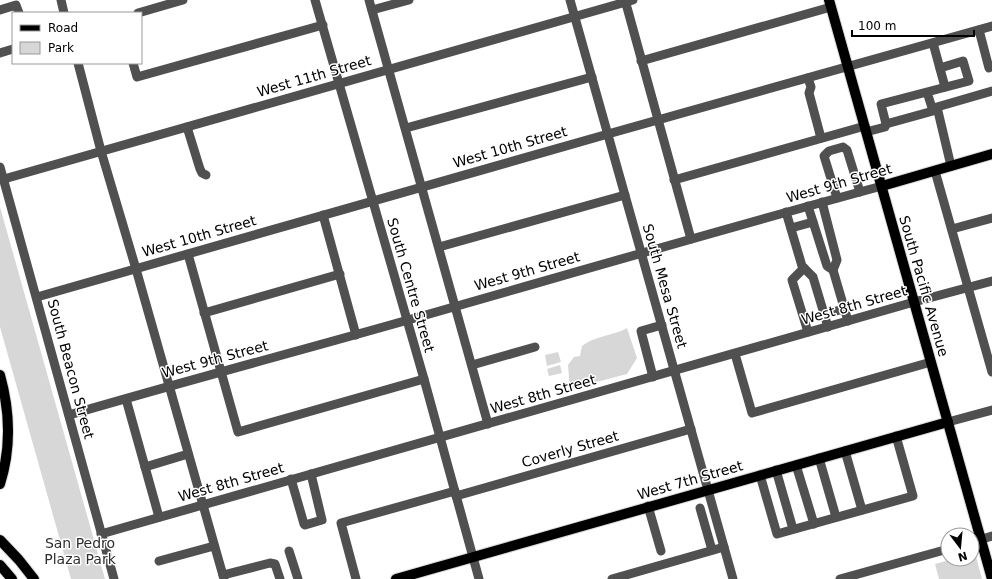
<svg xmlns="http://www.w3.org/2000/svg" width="992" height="579" font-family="'DejaVu Sans',sans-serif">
	<rect width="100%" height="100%" fill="#fff"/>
	<g fill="#d7d7d7">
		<path d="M0,207L105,579H71L0,327Z"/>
		<path d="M627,328L637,358L627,374L570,389L568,365L574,357L580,356L582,346C594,336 613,336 627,328Z"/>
		<path d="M558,352L561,362L547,366L545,355Z"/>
		<path d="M560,365L562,373L549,376L547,369Z"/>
		<path d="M975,553L982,579H939L935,564L953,559H972V554Z"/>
	</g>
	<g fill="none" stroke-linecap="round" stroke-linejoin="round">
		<defs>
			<g id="major">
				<path d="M829,0L992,579"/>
				<path d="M882,186L992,154"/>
				<path d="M0,375C10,411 11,449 0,484"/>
				<path d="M0,540L19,560L34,579"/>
				<path d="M0,565L12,579"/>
				<path d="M396,579L948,422"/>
			</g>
		</defs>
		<use href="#major" stroke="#dbdbdb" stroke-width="12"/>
		<g stroke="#505050" stroke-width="9">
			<path d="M61,0L64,13"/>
			<path d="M315,0L424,379L479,579"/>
			<path d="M369,0L488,424"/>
			<path d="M570,0L733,579"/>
			<path d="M625,0L691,239"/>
			<path d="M0,10L16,5L19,13"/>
			<path d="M372,10L409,0"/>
			<path d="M138,13L183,0"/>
			<path d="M979,30L989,68"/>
			<path d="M933,43L945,87"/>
			<path d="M0,53L13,49"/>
			<path d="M641,61L831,7"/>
			<path d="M78,63L101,151L136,269L224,579"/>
			<path d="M133,63L137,77L323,25"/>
			<path d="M808,78L811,87L809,93L821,138"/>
			<path d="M927,92L933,111L886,124L881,104L969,81L963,61L940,68"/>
			<path d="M187,127L200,169L202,173L206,175"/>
			<path d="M406,128L592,77"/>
			<path d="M866,132L885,127L886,124"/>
			<path d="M951,166L937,107L992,91"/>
			<path d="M0,167L114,579"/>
			<path d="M935,171L992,372"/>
			<path d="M4,179L633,0"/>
			<path d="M674,180L865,126"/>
			<path d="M837,198L824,156L829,151L843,147L847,150L860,192"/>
			<path d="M822,202L837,260L833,270"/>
			<path d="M808,206L827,266L833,270L848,321"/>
			<path d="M786,212L802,266L813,277L828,327"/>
			<path d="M323,215L356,335"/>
			<path d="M791,228L813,222"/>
			<path d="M952,229L992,218"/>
			<path d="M439,247L625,195"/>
			<path d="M188,254L238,432L424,379"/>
			<path d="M804,268L792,280L808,332"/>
			<path d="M37,297L608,134L992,26"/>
			<path d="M204,313L340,274"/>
			<path d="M824,314L844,309"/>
			<path d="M735,354L752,413L931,362"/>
			<path d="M472,365L535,347"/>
			<path d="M653,377L641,331L662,325"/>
			<path d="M126,399L159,517"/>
			<path d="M69,415C182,382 295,352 408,320C566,275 723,229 882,186"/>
			<path d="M948,422L992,410"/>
			<path d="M845,451L862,510"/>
			<path d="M819,458L836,517"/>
			<path d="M796,465L814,524"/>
			<path d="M145,467L188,454"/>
			<path d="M776,470L793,529"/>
			<path d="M760,475L777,534L913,496L896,436"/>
			<path d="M291,479L304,524L305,525L322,520L311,474"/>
			<path d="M456,496L691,429"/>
			<path d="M648,506L661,551"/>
			<path d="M700,508L712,550"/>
			<path d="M101,534L914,302L992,281"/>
			<path d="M972,542L992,536"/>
			<path d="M289,551L298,579"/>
			<path d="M159,561L214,546"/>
			<path d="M223,575L270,563L275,564L280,579"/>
			<path d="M356,579L341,523L455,491"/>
			<path d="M612,579L724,547"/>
			<path d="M840,579L948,549"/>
		</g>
		<use href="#major" stroke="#000" stroke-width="10"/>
	</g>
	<g text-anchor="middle" stroke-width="3" stroke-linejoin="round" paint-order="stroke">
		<g font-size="14" fill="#000" stroke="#fff">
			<text transform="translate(314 76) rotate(-16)" y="5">West 11th Street</text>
			<text transform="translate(510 147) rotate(-16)" y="5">West 10th Street</text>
			<text transform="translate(839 183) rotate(-16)" y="5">West 9th Street</text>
			<text transform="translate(199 236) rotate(-16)" y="5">West 10th Street</text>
			<text transform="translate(527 271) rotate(-16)" y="5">West 9th Street</text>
			<text transform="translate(411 285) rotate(74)" y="5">South Centre Street</text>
			<text transform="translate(665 286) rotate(74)" y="5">South Mesa Street</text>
			<text transform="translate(924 286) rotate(74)" y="5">South Pacific Avenue</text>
			<text transform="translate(854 305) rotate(-16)" y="5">West 8th Street</text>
			<text transform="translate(215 359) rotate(-15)" y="5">West 9th Street</text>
			<text transform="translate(71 369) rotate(75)" y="5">South Beacon Street</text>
			<text transform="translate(543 394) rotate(-16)" y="5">West 8th Street</text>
			<text transform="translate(570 449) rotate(-16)" y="5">Coverly Street</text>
			<text transform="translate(690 480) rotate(-16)" y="5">West 7th Street</text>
			<text transform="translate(231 482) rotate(-16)" y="5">West 8th Street</text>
		</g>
		<g font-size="14" fill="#2e2e2e" stroke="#fff">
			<text x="80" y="548">San Pedro<tspan x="80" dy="16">Plaza Park</tspan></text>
		</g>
	</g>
	<rect x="12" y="12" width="130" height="52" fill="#ffffff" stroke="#999999"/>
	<rect x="20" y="25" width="20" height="6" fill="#000000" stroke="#999999"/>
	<text x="48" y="32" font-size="12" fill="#000000">Road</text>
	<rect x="20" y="42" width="20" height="12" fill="#d7d7d7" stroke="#999999"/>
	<text x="48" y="52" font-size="12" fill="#000000">Park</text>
	<g transform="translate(960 547) rotate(164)"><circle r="19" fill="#ffffff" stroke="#999999"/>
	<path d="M0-3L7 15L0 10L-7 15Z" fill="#000000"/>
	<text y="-6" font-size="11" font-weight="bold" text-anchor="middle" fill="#000000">N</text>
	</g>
	<path d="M852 30v6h122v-6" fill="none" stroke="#000000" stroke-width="2"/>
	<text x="858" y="30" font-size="12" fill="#000000" stroke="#ffffff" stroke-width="3" paint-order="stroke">100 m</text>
</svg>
